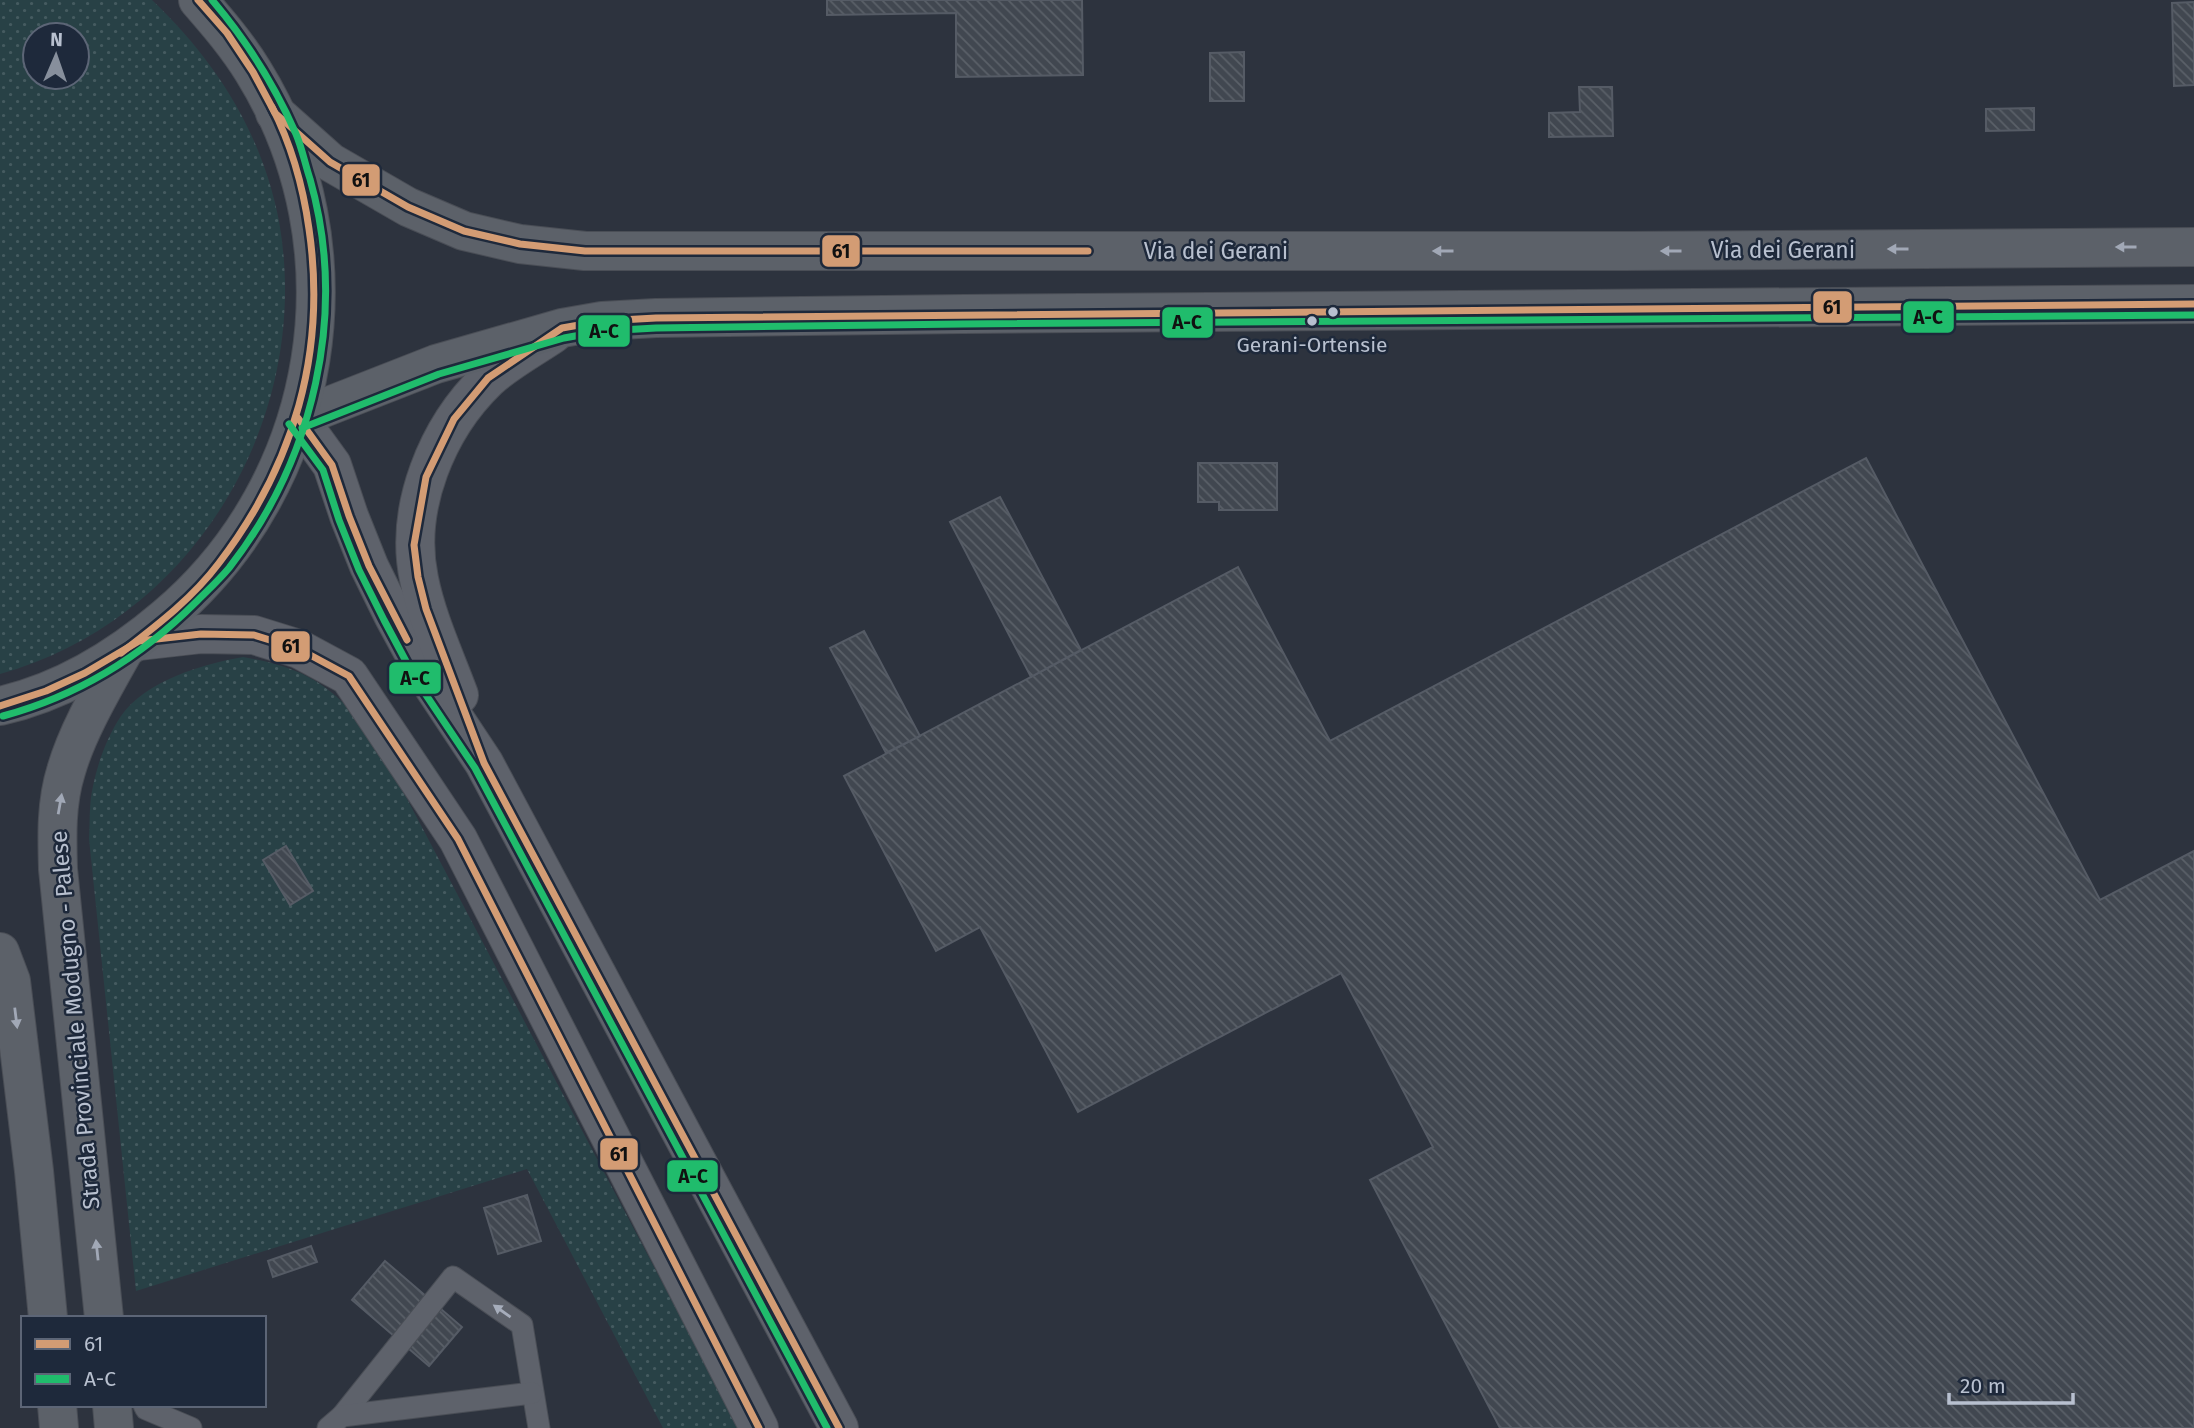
<svg xmlns="http://www.w3.org/2000/svg" width="2194" height="1428" font-family="'Fira Sans',sans-serif">
	<defs>
		<pattern id="grass-dots" width="8" height="8" patternUnits="userSpaceOnUse" patternTransform="scale(1.75)"><rect width="8" height="8" fill="#284146"/><path d="M2 2h.1M6 6h.1" fill="none" stroke="#455b60" stroke-width="1.8" stroke-linecap="round"/></pattern>
		<pattern id="building-back-hatch" width="6" height="6" patternUnits="userSpaceOnUse" patternTransform="scale(1.75)"><rect width="6" height="6" fill="#414750"/><path d="M-1 5l2 2M0 0l6 6M5-1l2 2" fill="none" stroke="#5a6068"/></pattern>
	</defs>
	<rect width="100%" height="100%" fill="#2d333e"/>
	<g fill="url(#grass-dots)" fill-rule="evenodd">
		<path d="M0,0H152C216,61 262,133 279,221C314,418 194,620 0,674ZM35,35H77V77H35Z"/>
		<path d="M243,657C311,669 335,688 377,742L739,1428H663L527,1169L136,1291L89,839C90,822 89,803 93,786C98,762 107,737 121,716C145,681 203,664 243,657Z"/>
	</g>
	<g fill="url(#building-back-hatch)" stroke="#555b65" stroke-width="2">
		<path d="M827,0H1082L1083,75L956,77V13L827,15Z"/>
		<path d="M2194,2V85L2174,86L2172,3Z"/>
		<path d="M1244,52V101H1210V53Z"/>
		<path d="M1579,87H1612L1613,136L1549,137V113L1580,112Z"/>
		<path d="M2034,108V130L1986,131V109Z"/>
		<path d="M1866,458L2100,900L2194,851V1428H1500L1370,1180L1433,1147L1341,973L1078,1112L980,927L936,951L844,776L1238,567L1330,741Z"/>
		<path d="M1198,463H1277V510H1219V502H1198Z"/>
		<path d="M1000,497L1081,650L1031,677L950,522Z"/>
		<path d="M864,631L920,736L886,753L830,648Z"/>
		<path d="M286,846L313,891L290,905L263,860Z"/>
		<path d="M527,1195L541,1241L498,1254L484,1208Z"/>
		<path d="M311,1246L317,1262L273,1277L268,1261Z"/>
		<path d="M385,1261L462,1327L429,1366L352,1300Z"/>
	</g>
	<g fill="none" stroke-linecap="round" stroke-linejoin="round">
		<defs>
			<g id="lane">
				<path d="M144,1405L146,1409L191,1428"/>
				<path d="M342,1416L453,1277L522,1325L539,1428"/>
				<path d="M328,1428L342,1416L532,1393"/>
			</g>
			<g id="street">
				<path d="M298,418L332,465L349,516L369,566L393,615L425,674L484,763L839,1428"/>
				<path d="M139,641L201,634L254,635L299,649L349,676L458,839L759,1428"/>
				<path d="M459,695C445,657 427,619 419,579C404,508 437,428 488,379C505,363 534,347 553,334"/>
			</g>
			<g id="secondary">
				<path d="M275,113L330,162L408,207L464,231L520,244L585,251H1627L2194,247"/>
				<path d="M298,418L436,364L562,328L602,321L656,318L963,314L2194,304"/>
				<path d="M0,706C62,692 118,658 166,617C325,483 363,248 253,71C237,45 218,23 198,0"/>
				<path d="M0,952L11,981L34,1171L48,1318"/>
				<path d="M104,1318L58,869C57,836 56,803 66,771C77,732 103,688 123,652"/>
				<path d="M57,1405L59,1428"/>
				<path d="M112,1405L114,1428"/>
			</g>
		</defs>
		<use href="#lane" stroke="#4a4e56" stroke-width="23"/>
		<use href="#street" stroke="#4a4e56" stroke-width="40"/>
		<use href="#secondary" stroke="#4a4e56" stroke-width="40"/>
		<use href="#lane" stroke="#5e626b" stroke-width="21"/>
		<use href="#street" stroke="#5e626b" stroke-width="38"/>
		<use href="#secondary" stroke="#5c6169" stroke-width="38"/>
		<defs>
			<g id="bus-1">
				<path d="M198,0L227,33L253,72L275,113L330,162L408,207L464,231L520,244L585,251H1088"/>
				<path d="M298,418L332,465L349,516L369,566L407,640"/>
				<path d="M121,653C156,626 192,599 219,563C294,465 327,352 309,229C303,186 292,146 272,107"/>
				<path d="M0,706L46,691L85,673L139,641L201,634L254,635L299,649L349,676L458,839L759,1428"/>
				<path d="M839,1428L484,763L426,609L418,577L414,545L426,477L454,419L488,378L562,328L602,321L656,318L2194,304"/>
			</g>
			<g id="bus-2">
				<path d="M289,424L323,470L339,520L359,570L384,620L416,680L475,768L827,1428"/>
				<path d="M302,428L439,374L564,338L603,331L656,328L963,324L2194,315"/>
				<path d="M3,716C77,696 141,657 196,602C207,591 219,580 229,568C314,459 348,313 310,179C305,164 302,148 296,134C274,84 247,41 212,0"/>
			</g>
		</defs>
		<use href="#bus-1" stroke="#1e293b" stroke-width="12"/>
		<use href="#bus-2" stroke="#1e293b" stroke-width="12"/>
		<use href="#bus-1" stroke="#d39c74" stroke-width="7"/>
		<use href="#bus-2" stroke="#20bc6c" stroke-width="7"/>
	</g>
	<defs><path id="oneway-solid" d="M-6-.8H1V-3.2L6.5 0L1 3.2V.8H-6Z" transform="scale(1.75)"/></defs>
	<g fill="#a1a8b6">
		<use href="#oneway-solid" transform="translate(2126 247) rotate(180)"/>
		<use href="#oneway-solid" transform="translate(1898 249) rotate(180)"/>
		<use href="#oneway-solid" transform="translate(1443 251) rotate(-180)"/>
		<use href="#oneway-solid" transform="translate(1671 251) rotate(180)"/>
		<use href="#oneway-solid" transform="translate(60 804) rotate(-80)"/>
		<use href="#oneway-solid" transform="translate(16 1018) rotate(83)"/>
		<use href="#oneway-solid" transform="translate(97 1250) rotate(-96)"/>
	</g>
	<use fill="#a6adbb" href="#oneway-solid" transform="translate(502 1311) rotate(-145)"/>
	<g fill="#b8c0cf" stroke="#1e293b" stroke-width="2.5">
		<circle cx="1333" cy="312" r="6"/>
		<circle cx="1312" cy="321" r="6"/>
	</g>
	<g text-anchor="middle" stroke-width="5" stroke-linejoin="round" paint-order="stroke">
		<g font-size="21" fill="#b8c0cf" stroke="#1e293b">
			<text x="1312" y="352">Gerani-Ortensie</text>
		</g>
		<g font-size="23" fill="#b8c0cf" stroke="#1e293b">
			<text x="1783" y="258">Via dei Gerani</text>
			<text x="1216" y="259">Via dei Gerani</text>
			<text transform="translate(75 1020) rotate(-95)" y="8">Strada Provinciale Modugno - Palese</text>
		</g>
	</g>
	<g stroke="#1e293b" stroke-width="2.5">
		<rect x="341" y="163" width="40" height="34" rx="7" fill="#d39c74"/>
		<rect x="821" y="234" width="40" height="34" rx="7" fill="#d39c74"/>
		<rect x="1812" y="290" width="41" height="34" rx="7" fill="#d39c74"/>
		<rect x="1902" y="300" width="53" height="34" rx="7" fill="#20bc6c"/>
		<rect x="1161" y="306" width="53" height="33" rx="7" fill="#20bc6c"/>
		<rect x="577" y="314" width="54" height="34" rx="7" fill="#20bc6c"/>
		<rect x="270" y="630" width="41" height="33" rx="7" fill="#d39c74"/>
		<rect x="388" y="661" width="54" height="34" rx="7" fill="#20bc6c"/>
		<rect x="599" y="1137" width="40" height="34" rx="7" fill="#d39c74"/>
		<rect x="666" y="1159" width="53" height="34" rx="7" fill="#20bc6c"/>
	</g>
	<g font-size="19" text-anchor="middle" font-weight="bold" fill="#111">
		<text x="361" y="187">61</text>
		<text x="841" y="258">61</text>
		<text x="1832" y="314">61</text>
		<text x="1928" y="324">A-C</text>
		<text x="1187" y="329">A-C</text>
		<text x="604" y="338">A-C</text>
		<text x="291" y="653">61</text>
		<text x="415" y="685">A-C</text>
		<text x="619" y="1161">61</text>
		<text x="693" y="1183">A-C</text>
	</g>
	<rect x="21" y="1316" width="245" height="91" fill="#1e293b" stroke="#5c6576" stroke-width="2"/>
	<rect x="35" y="1339" width="35" height="10" fill="#d39c74" stroke="#5c6576" stroke-width="2"/>
	<text x="84" y="1351" font-size="21" fill="#b8c0cf">61</text>
	<rect x="35" y="1374" width="35" height="10" fill="#20bc6c" stroke="#5c6576" stroke-width="2"/>
	<text x="84" y="1386" font-size="21" fill="#b8c0cf">A-C</text>
	<g transform="translate(56 56) rotate(2)"><circle r="33" fill="#1e293b" stroke="#5c6576" stroke-width="2"/>
	<path d="M0-5L12 26L0 18L-12 26Z" fill="#878f9c"/>
	<text y="-10" font-size="19" font-weight="bold" text-anchor="middle" fill="#b8c0cf">N</text>
	</g>
	<path d="M1949 1393v10h124v-10" fill="none" stroke="#b8c0cf" stroke-width="3.5"/>
	<text x="1960" y="1393" font-size="21" fill="#b8c0cf" stroke="#1e293b" stroke-width="5" paint-order="stroke">20 m</text>
</svg>
